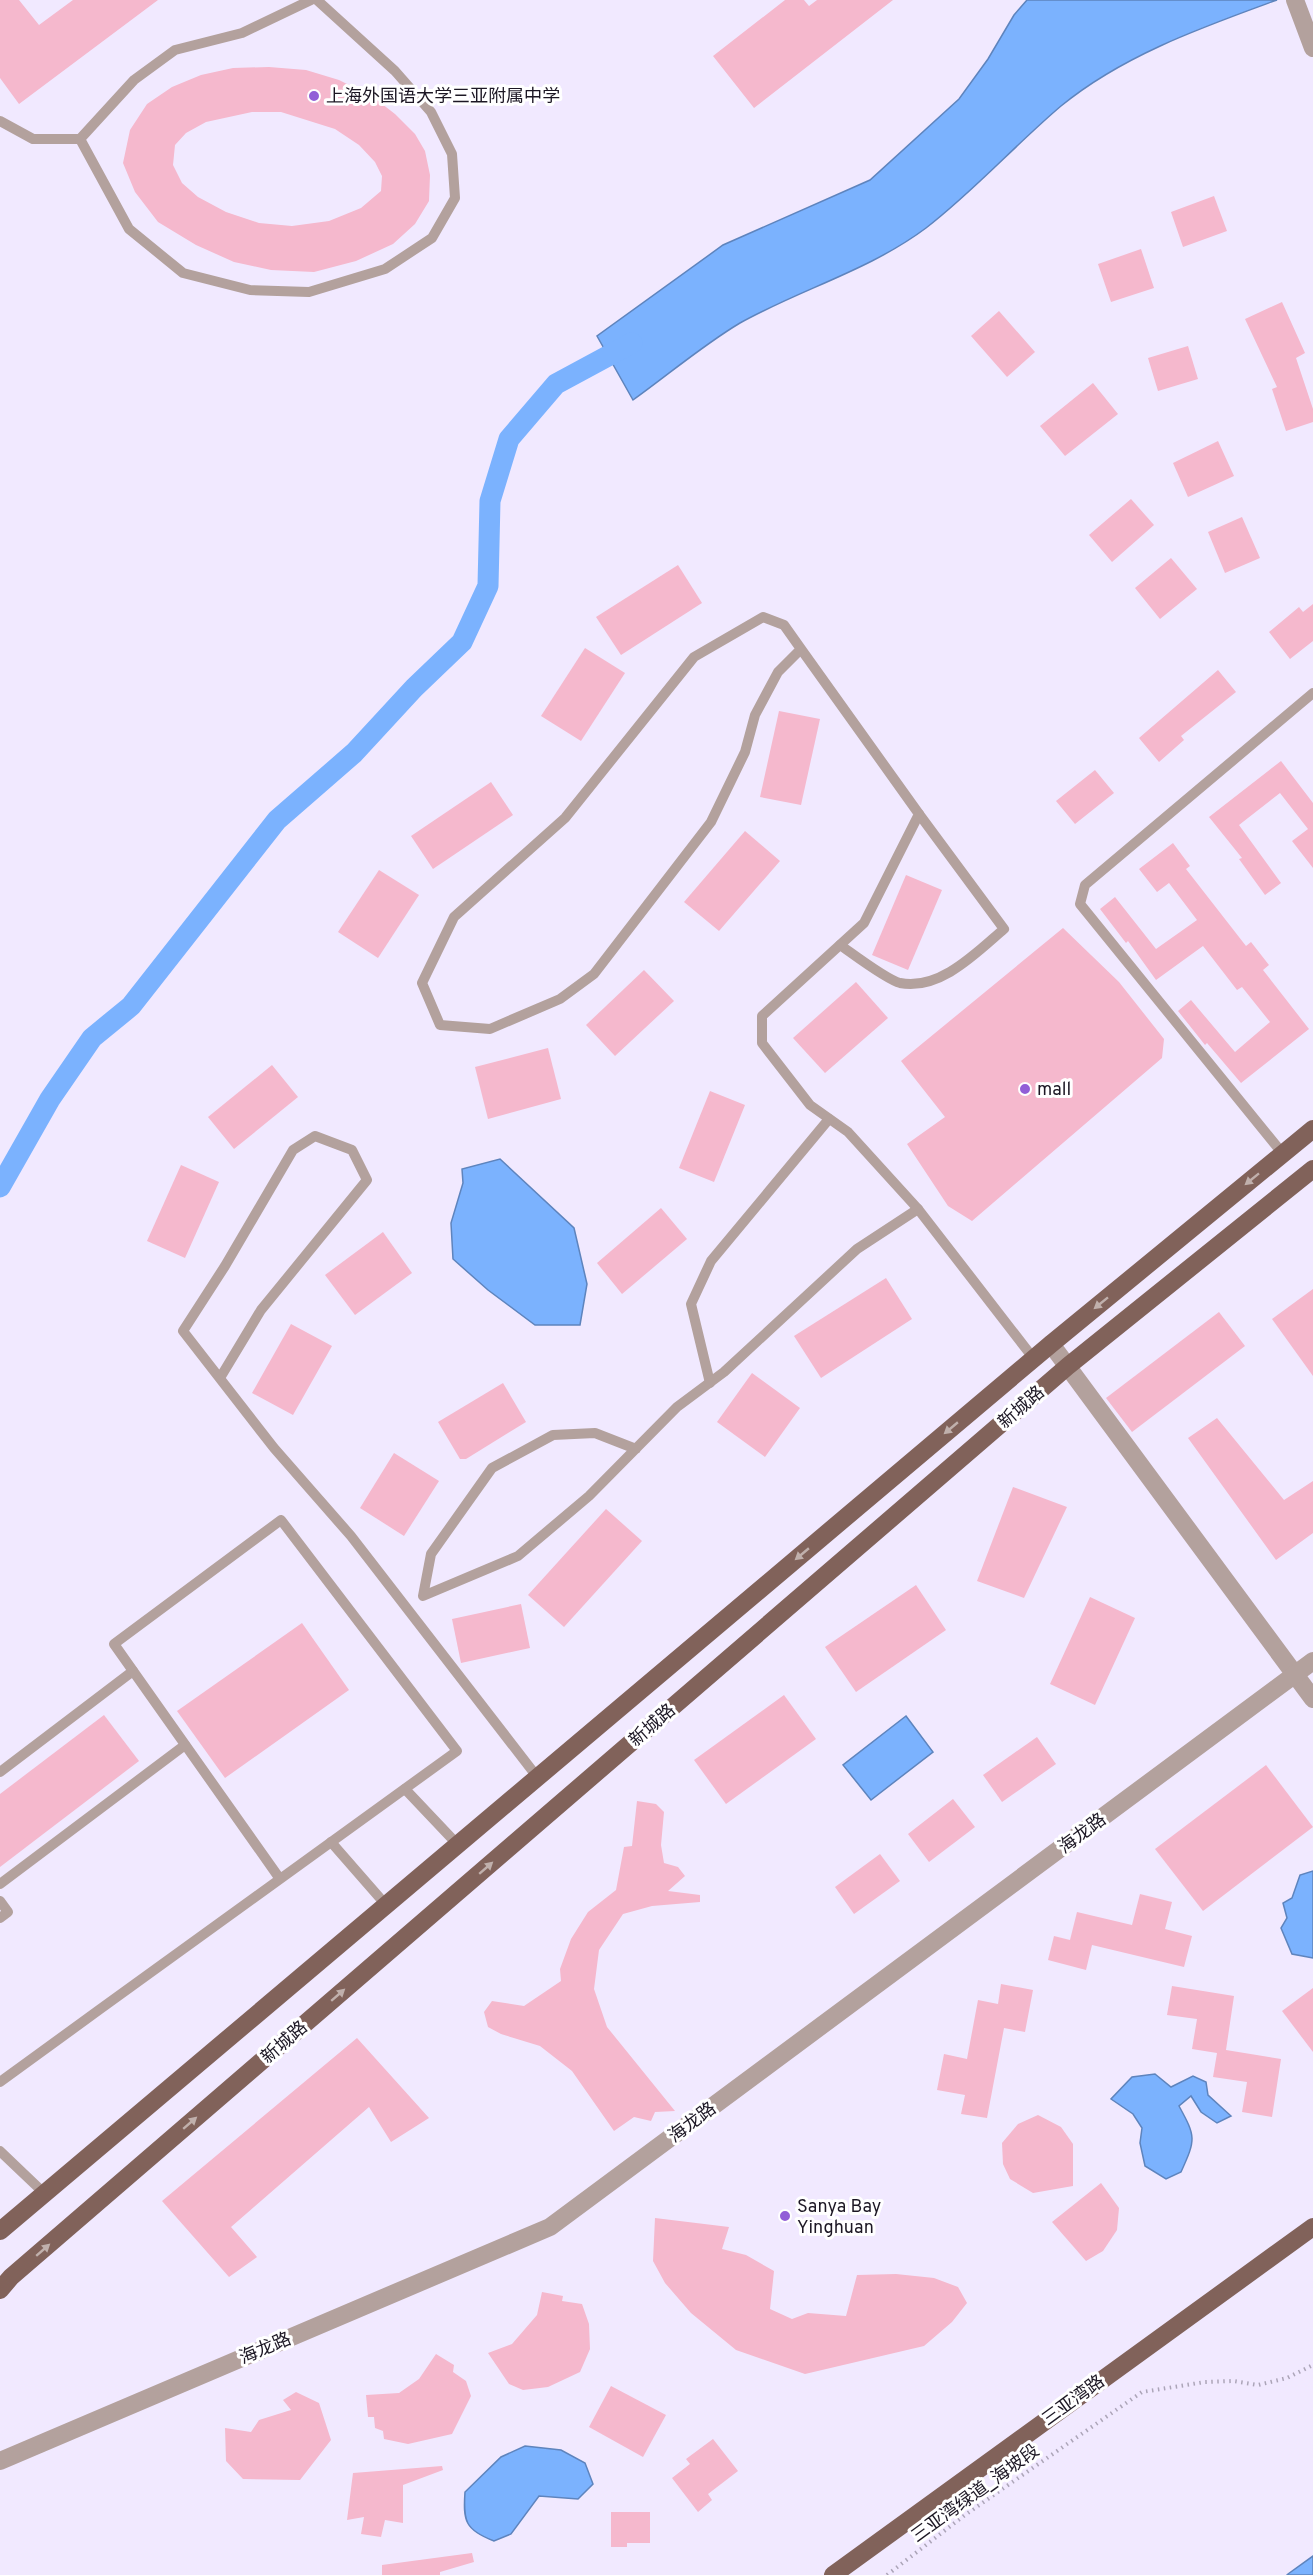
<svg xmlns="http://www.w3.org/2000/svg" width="1313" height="2575" font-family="Overpass,'Noto Sans SC',sans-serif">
	<rect width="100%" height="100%" fill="#f1e9ff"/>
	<g fill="#7bb2fe" stroke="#5e84bd" stroke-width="1.5">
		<path d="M1027,0H1277C1203,27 1123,55 1061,106C1015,145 974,191 926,228C870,270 801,289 740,323C703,345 668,375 633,400L597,336L723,245L870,180L959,99L988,59L1014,15Z"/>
		<path d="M500,1159L574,1228L587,1284L580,1325H535L488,1290L453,1259L451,1223L463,1183L462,1169Z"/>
		<path d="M906,1716L933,1752L871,1800L843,1765Z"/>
		<path d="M1313,1871V1958L1292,1954L1281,1928L1287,1918L1283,1903L1292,1898L1300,1875Z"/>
		<path d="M1155,2074L1171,2087L1193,2076L1206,2082L1208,2095L1231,2116L1217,2123L1201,2112L1191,2096L1179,2106C1196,2137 1196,2139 1181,2172L1166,2179L1145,2166L1140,2143L1142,2128L1133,2114L1111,2099L1132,2077Z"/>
		<path d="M525,2446L561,2450L585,2463L593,2484L578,2499L539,2496L511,2534L494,2541C465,2530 463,2521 465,2492L501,2457Z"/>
		<path d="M1313,2556V2575H1287L1288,2574Z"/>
	</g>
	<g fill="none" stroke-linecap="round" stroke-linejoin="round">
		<path stroke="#7bb2fe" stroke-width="21" d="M0,1187L50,1099L92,1038L131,1006L277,820L354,753L414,688L462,642L488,586L490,501L509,439L556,384L632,343"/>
	</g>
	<g fill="#f5b8cd" fill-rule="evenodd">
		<path d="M0,0H19L39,25L73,0H158L19,104L0,78Z"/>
		<path d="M785,0H804L809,6L817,0H893L754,108L713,56Z"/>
		<path d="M269,67L306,70L339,80L373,97L395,114L415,134L425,151L430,175L429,201L415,224L393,244L356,261L314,272L271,270L234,262L196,245L158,222L135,192L123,163L130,130L147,104L172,87L201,75L233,68ZM252,112H281L335,129L359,145L375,162L382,176L381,191L361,208L329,221L292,226L259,223L226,212L198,197L182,183L173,165L175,145L186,133L206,122Z"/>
		<path d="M1214,196L1227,231L1183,247L1171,212Z"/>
		<path d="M1141,249L1154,288L1111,302L1098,264Z"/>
		<path d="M1282,302L1305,353L1296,358L1313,409V422L1286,431L1272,389L1277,387L1245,319Z"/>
		<path d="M999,311L1035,352L1007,377L971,336Z"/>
		<path d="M1188,346L1198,379L1158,391L1148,358Z"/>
		<path d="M1093,383L1118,414L1065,456L1040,426Z"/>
		<path d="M1218,441L1234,476L1188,497L1173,463Z"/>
		<path d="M1131,499L1154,525L1112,562L1089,535Z"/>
		<path d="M1242,517L1260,558L1225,573L1208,532Z"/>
		<path d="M1171,558L1197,589L1160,619L1135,588Z"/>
		<path d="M678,565L702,603L621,655L596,617Z"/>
		<path d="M1313,604V641L1290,659L1269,632L1299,607L1303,612Z"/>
		<path d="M585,648L625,673L581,741L541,716Z"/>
		<path d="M1218,670L1236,692L1181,736L1184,740L1159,762L1139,738Z"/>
		<path d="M779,711L820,719L801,805L760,797Z"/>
		<path d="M1281,761L1313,803V868L1292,841L1308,829L1280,793L1239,825L1281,883L1265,895L1239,859L1242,858L1209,817Z"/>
		<path d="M1095,770L1114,793L1075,824L1056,801Z"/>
		<path d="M491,782L513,815L433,869L411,836Z"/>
		<path d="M745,831L780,861L719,931L684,902Z"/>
		<path d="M1173,843L1190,866L1186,869L1246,946L1251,942L1269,965L1263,970L1309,1029L1241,1083L1207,1043L1205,1045L1178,1011L1191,1000L1235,1052L1270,1022L1242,987L1237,990L1203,946L1156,980L1128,941L1126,943L1100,909L1115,897L1156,949L1197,920L1169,883L1157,892L1139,869Z"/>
		<path d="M379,870L419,895L378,958L338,932Z"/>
		<path d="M906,875L942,890L908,970L872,955Z"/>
		<path d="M1063,928L1119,982L1164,1039L1162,1058L972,1221L948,1206L907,1144L945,1117L901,1061Z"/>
		<path d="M644,970L674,1001L615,1056L586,1025Z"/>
		<path d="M856,982L888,1018L825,1073L793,1038Z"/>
		<path d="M548,1048L561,1099L488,1119L475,1067Z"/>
		<path d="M272,1065L298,1097L234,1149L208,1117Z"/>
		<path d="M710,1091L745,1105L714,1182L679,1168Z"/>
		<path d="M181,1165L219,1182L185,1258L147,1241Z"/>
		<path d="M661,1208L687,1239L622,1294L597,1263Z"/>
		<path d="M383,1232L412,1273L355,1315L325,1275Z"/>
		<path d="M886,1278L912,1319L821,1378L794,1336Z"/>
		<path d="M1313,1289V1376L1272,1319Z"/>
		<path d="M1219,1312L1245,1346L1132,1432L1106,1398Z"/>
		<path d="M291,1324L332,1346L293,1415L252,1393Z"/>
		<path d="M752,1373L800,1408L765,1457L717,1422Z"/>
		<path d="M503,1383L526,1422L466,1459H460L438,1422Z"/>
		<path d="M1217,1418L1284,1500L1313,1481V1533L1276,1560L1188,1438Z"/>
		<path d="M394,1453L439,1481L404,1536L360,1508Z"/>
		<path d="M1013,1487L1067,1507L1024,1598L977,1581Z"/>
		<path d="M606,1509L642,1541L564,1627L528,1595Z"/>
		<path d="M916,1585L946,1630L856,1692L825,1647Z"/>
		<path d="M1090,1597L1135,1618L1095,1705L1050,1684Z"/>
		<path d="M521,1604L530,1648L461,1663L452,1619Z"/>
		<path d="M302,1623L349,1690L225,1778L177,1711Z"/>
		<path d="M784,1695L816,1739L726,1804L694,1760Z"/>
		<path d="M104,1715L139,1761L0,1867V1794Z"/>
		<path d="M1037,1737L1056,1764L1002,1802L983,1775Z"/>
		<path d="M1266,1765L1313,1827L1203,1911L1155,1849Z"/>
		<path d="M953,1799L975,1827L929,1862L908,1834Z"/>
		<path d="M637,1801L656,1804L664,1812L661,1845L664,1863L678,1867L685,1876L668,1891L700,1895V1902L652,1906L623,1914L599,1950L594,1989L607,2027L675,2111L655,2112L651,2121L634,2117L614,2131L572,2071L540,2046L501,2034L488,2027L484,2012L492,2001L524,2006L561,1981L560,1969L571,1939L588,1912L616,1890L624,1847L632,1846Z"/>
		<path d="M880,1854L900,1881L854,1914L835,1887Z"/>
		<path d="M1140,1894L1172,1902L1165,1929L1192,1936L1184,1967L1092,1945L1086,1970L1048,1960L1054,1936L1070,1940L1077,1912L1132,1925Z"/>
		<path d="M1001,1984L1033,1990L1025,2032L1004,2028L987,2118L961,2114L965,2095L937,2090L944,2054L967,2059L978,2000L998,2004Z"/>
		<path d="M1172,1986L1234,1996L1226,2050L1281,2059L1272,2117L1242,2112L1247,2082L1213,2077L1217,2053L1192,2049L1197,2019L1167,2015Z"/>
		<path d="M1313,1988V2052L1282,2011Z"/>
		<path d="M357,2038L429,2118L391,2142L369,2107L231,2227L257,2257L229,2277L162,2201Z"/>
		<path d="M1038,2115L1061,2127L1073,2144V2186L1033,2193L1010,2179L1003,2164L1002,2143L1018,2124Z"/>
		<path d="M1101,2183L1119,2208L1117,2230L1103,2251L1086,2261L1052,2222Z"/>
		<path d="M655,2218L729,2227L722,2249L746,2255L774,2271L770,2309L792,2319L808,2313L846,2316L857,2275L896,2274L934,2278L958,2287L967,2303L952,2322L924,2346L805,2374L736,2350L691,2313L665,2283L653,2261Z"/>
		<path d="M542,2292L563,2296L562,2301L582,2304L589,2324L590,2349L580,2372L548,2387L523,2390L509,2384L488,2353L512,2344L537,2315Z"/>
		<path d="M436,2354L454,2365L453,2372L466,2381L471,2396L452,2434L408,2444L384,2439L383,2431L375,2428L374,2417H368L366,2395L399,2393L419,2379Z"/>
		<path d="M611,2386L666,2415L643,2457L589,2427Z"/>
		<path d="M296,2392L319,2403L331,2440L300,2480L243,2479L226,2461L225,2428L251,2432L259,2420L291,2410L283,2400Z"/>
		<path d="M713,2439L738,2471L708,2494L712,2500L698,2512L672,2478L690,2464L686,2459Z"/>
		<path d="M442,2466L443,2470L403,2485V2523L385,2520L381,2537L361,2534L364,2517L347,2520L353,2473Z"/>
		<path d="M611,2512H650V2543H627V2547H611Z"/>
		<path d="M472,2553L474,2562L440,2572V2575H382V2565Z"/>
	</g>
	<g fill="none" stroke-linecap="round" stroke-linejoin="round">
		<path stroke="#aca5b8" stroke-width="4" stroke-dasharray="1.5 4.5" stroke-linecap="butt" d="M887,2575L965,2515L1142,2392L1205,2382L1234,2381L1258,2385L1287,2378L1313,2365"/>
		<g stroke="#b3a19d" stroke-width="10">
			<path d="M0,121L33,139H80L134,80L175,50L242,33L311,0"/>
			<path d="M80,139L129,229L183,273L250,290L309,292L385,269L432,238L455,198L452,154L431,112L395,71L317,0"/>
			<path d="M801,649L778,672L755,715L745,752L711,822L594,974L560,999L490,1029L440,1025L422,983L454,917L565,818L694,657L763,617L784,625L801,649L919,814L864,923L762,1016V1043L810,1105L848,1132L918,1209L1034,1359"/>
			<path d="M840,945C853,954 887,980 900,983C940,991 977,952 1004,929L919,814"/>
			<path d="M1283,1154L1080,904L1085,885L1313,693"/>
			<path d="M220,1378L261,1310L367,1180L352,1150L315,1136L293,1150L225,1266L183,1331L274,1448L351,1536L538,1778"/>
			<path d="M710,1383L691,1304L711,1261L829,1119"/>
			<path d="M636,1449L595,1433L553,1435L492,1468L431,1554L423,1596L518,1556L589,1496L677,1407L724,1372L857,1249L918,1209"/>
			<path d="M0,1772L133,1671"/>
			<path d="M405,1789L458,1845"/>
			<path d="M331,1842L386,1905"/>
			<path d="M0,1884L185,1745"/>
			<path d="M0,1901L8,1912L0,1918"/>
			<path d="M0,2082C152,1971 305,1861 457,1751L281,1520L114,1644L280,1879"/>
			<path d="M0,2151L45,2194"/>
		</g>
		<g stroke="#b3a19d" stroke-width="18">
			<path d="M1051,1344L1313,1699"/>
			<path d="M0,2461L550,2227L1313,1661"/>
		</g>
		<path stroke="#b3a19d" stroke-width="18" d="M1295,0L1313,48"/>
		<g stroke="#81625a" stroke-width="18">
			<path d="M0,2231L1051,1344L1313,1129"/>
			<path d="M0,2290L11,2277L1068,1366L1313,1169"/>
			<path d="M833,2575L1313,2227"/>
		</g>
	</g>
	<defs><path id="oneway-solid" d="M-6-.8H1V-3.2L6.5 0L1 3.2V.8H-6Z" transform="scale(1.5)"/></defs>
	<g fill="#c0b0ac">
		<use href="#oneway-solid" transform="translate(1252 1179) rotate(141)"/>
		<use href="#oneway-solid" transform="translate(1101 1303) rotate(141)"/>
		<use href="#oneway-solid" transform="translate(951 1428) rotate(140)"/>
		<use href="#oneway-solid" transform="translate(802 1554) rotate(140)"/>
		<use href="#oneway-solid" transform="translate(486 1868) rotate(-41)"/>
		<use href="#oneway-solid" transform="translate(338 1995) rotate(-41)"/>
		<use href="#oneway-solid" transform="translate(190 2123) rotate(-41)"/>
		<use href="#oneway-solid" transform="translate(43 2250) rotate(-41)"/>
	</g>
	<g fill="#925ed7" stroke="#fff" stroke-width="2">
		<circle cx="314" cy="96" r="6"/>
		<circle cx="1025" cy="1089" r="6"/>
		<circle cx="785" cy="2216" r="6"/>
	</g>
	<g text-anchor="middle" stroke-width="6" stroke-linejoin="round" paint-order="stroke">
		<g font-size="18" fill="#1c1724" stroke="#fff" text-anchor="start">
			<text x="326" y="102">上海外国语大学三亚附属中学</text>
			<text x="1037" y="1095">mall</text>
			<text x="797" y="2212">Sanya Bay<tspan x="797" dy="21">Yinghuan</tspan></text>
		</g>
		<g font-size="18" fill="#1c1724" stroke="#fff">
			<text transform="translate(1021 1407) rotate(-41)" y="6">新城路</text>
			<text transform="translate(652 1725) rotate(-41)" y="6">新城路</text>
			<text transform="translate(1082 1833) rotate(-37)" y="6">海龙路</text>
			<text transform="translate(284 2042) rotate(-41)" y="6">新城路</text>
			<text transform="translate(692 2122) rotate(-37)" y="6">海龙路</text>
			<text transform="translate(265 2348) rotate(-23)" y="6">海龙路</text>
			<text transform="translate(1073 2400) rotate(-36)" y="6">三亚湾路</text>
			<text transform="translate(975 2493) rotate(-36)" y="6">三亚湾绿道_海坡段</text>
		</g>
	</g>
</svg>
